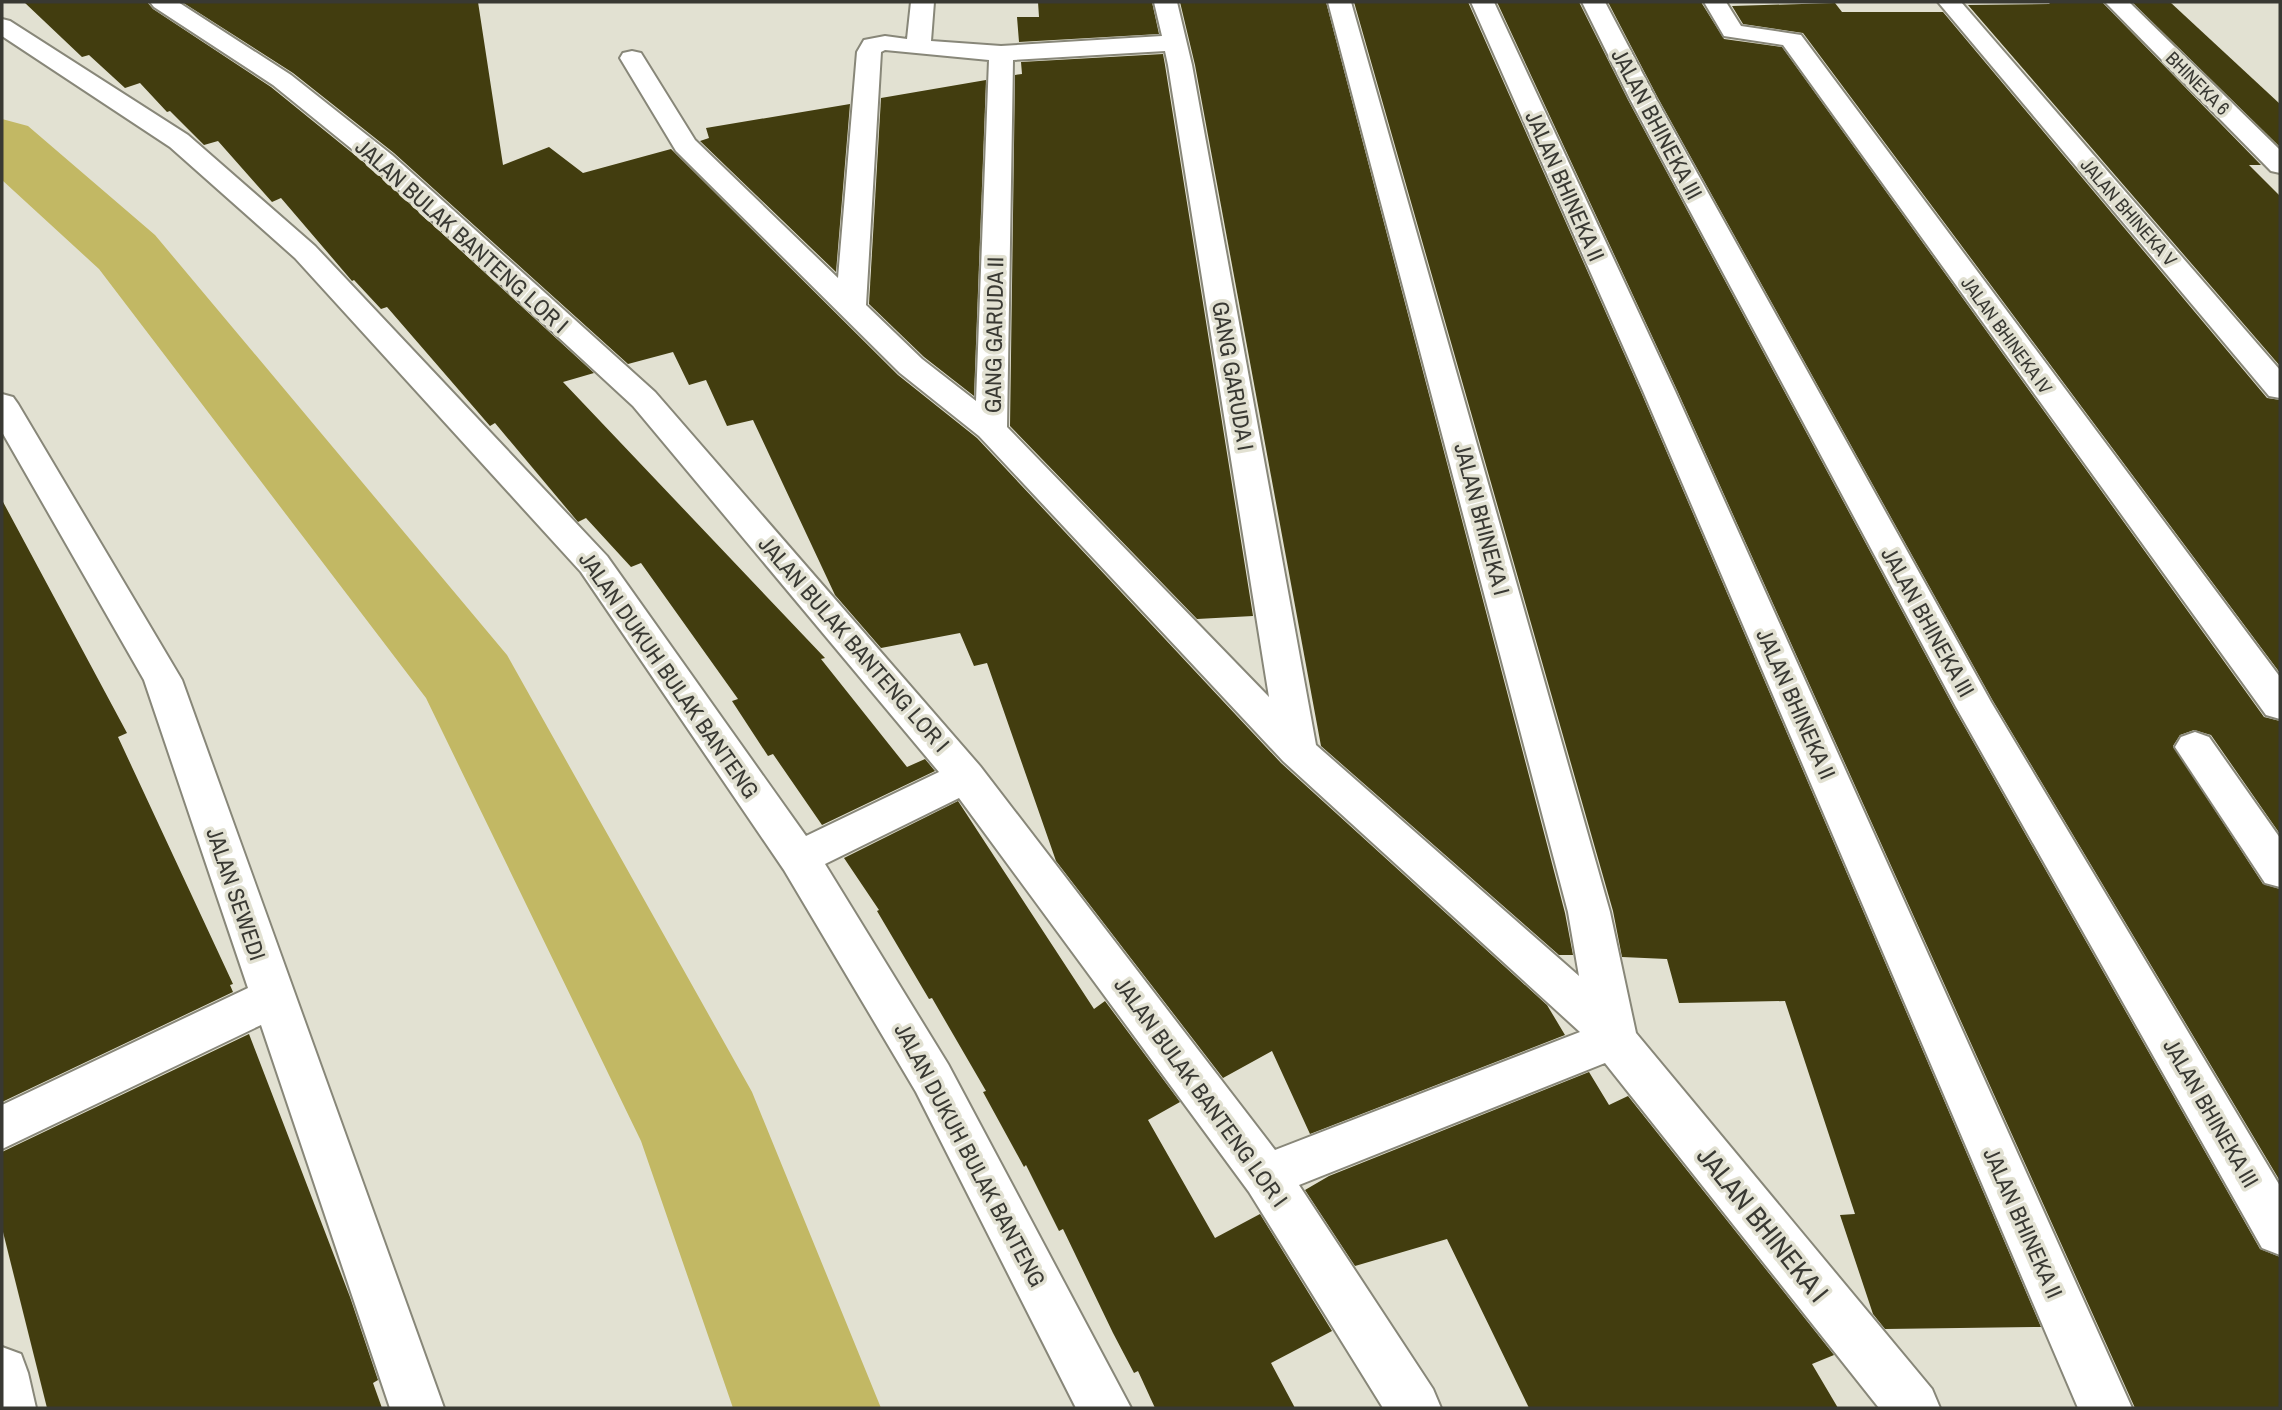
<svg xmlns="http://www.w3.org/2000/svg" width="2282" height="1410" font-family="'Archivo Narrow',sans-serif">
	<rect width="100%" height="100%" fill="#e2e1d2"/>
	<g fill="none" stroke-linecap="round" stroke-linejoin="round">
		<path fill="#c2b864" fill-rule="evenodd" d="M2,119L28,126L155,235L507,655L752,1092L881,1408H733L641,1141L426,698L99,269L2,180Z"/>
	</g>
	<g fill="#423d0f">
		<path d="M24,2H147L153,9L271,87L372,169L594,373L563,382L825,658L821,659L907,767L925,759L935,771L822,825L773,754L768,756L732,701L738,699L641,563L631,567L586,518L578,522L495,423L490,426L387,307L381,309L354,280L352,281L281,198L272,202L218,141L204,145L170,111L167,112L140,83L125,88L89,55L82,57Z"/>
		<path d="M182,2H478L503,165L549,147L583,173L671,149L898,375L977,438L1281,763L1547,1005L1565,1035L1310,1134L1272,1051L1223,1078L1056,861L987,663L974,666L960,633L881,648L835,595L753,420L727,426L706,380L689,385L673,352L628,364L394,153L293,73Z"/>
		<path d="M1038,2H1152L1159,34L1019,42L1017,17H1039Z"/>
		<path d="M1180,2H1326L1565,913L1573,955H1559L1321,746L1195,65Z"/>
		<path d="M1354,2H1468L1641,392L2041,1327L1885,1329L1873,1314L1840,1215L1855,1214L1785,1001L1679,1003L1667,959L1622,957L1613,911Z"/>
		<path d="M1497,2H1579L1628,100L1954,708L2260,1249L2280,1257V1408H2135L1677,390Z"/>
		<path d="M1608,2H1701L1724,39L1782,47L2264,717L2280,721V834L2211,735L2194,730L2180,735L2173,746L2263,884L2280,889V1181L1993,701L1658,98Z"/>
		<path d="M2048,2H2102L2261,165H2249L2280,196V366L1968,5L2050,4Z"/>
		<path d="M2132,2H2170L2280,104V147Z"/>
		<path d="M1835,3L1842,12H1943L2267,398L2280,400V673L1803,33L1743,24L1732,6Z"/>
		<path d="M1163,54L1165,65L1253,616L1197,619L1010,426L1015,75L1022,74L1021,62Z"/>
		<path d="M986,80L974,396L924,357L869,304L881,98Z"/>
		<path d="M850,104L836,272L700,141L709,138L706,128Z"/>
		<path d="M2,500L127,733L118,737L233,984L230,985L233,992L2,1102Z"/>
		<path d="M958,801L1094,1009L1105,1001L1180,1102L1148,1120L1215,1238L1260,1214L1332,1331L1271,1363L1295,1408H1155L1138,1371L1134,1373L1113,1333L1063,1229L1059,1231L1026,1165L1024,1167L983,1092L986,1091L932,998L929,999L877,911L879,910L844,858Z"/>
		<path d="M249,1034L350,1297L378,1380L373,1383L382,1408H47L2,1228V1152Z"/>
		<path d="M1589,1072L1609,1105L1628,1096L1834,1355L1812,1364L1838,1408H1529L1447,1239L1355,1266L1305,1190L1329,1176Z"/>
	</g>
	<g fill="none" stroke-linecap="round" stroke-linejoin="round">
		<defs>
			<g id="minor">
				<path d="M150,2H178L291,75L392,155L655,392L980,766L1275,1150L1580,1032L1283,761L979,436L900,373L676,151L620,58L623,53L632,51L641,53L695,140L838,278L857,52L864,40L885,36L907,39L911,2H934L931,41L1001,46L1162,36L1154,2H1177L1192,65L1316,745L1579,976L1568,912L1328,2H1351L1610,912L1636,1033L1932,1389L1940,1408H1879L1605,1063L1299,1185L1433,1389L1441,1408H1383L1249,1192L959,798L825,864L948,1064L1131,1408H1076L916,1092L784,870L581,572L295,258L170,147L2,36V19L10,21L188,135L315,246L607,556L806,836L939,772L633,406L374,167L273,85L154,7ZM885,50L989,60L976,401L922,359L866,305L881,52ZM1165,51L1168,65L1269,697L1007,427L1013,60Z"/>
				<path d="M1471,2H1494L1675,391L2132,1408H2078L1643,391Z"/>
				<path d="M1582,2H1605L1656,99L1991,702L2280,1186V1255L2262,1248L1956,707L1630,99Z"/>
				<path d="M1704,2H1726L1741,26L1801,35L2280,677V719L2266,715L1783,45L1724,36Z"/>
				<path d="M1938,2H1961L2280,370V398L2269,396Z"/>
				<path d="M2105,2H2129L2280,150V173L2271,171Z"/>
				<path d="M2,394L13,397L18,404L182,680L444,1408H390L261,1025L2,1149V1105L248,988L144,680L2,432Z"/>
				<path d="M2195,732L2209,737L2280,838V887L2265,883L2175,747L2181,737Z"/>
				<path d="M2,1347L21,1354L28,1373L36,1408H2Z"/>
			</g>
		</defs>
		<use href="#minor" stroke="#888779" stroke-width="4"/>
		<use href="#minor" fill="#fff" fill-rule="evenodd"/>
	</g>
	<g text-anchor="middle" stroke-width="7" stroke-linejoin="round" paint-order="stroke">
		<g font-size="19" fill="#393933" stroke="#e2e1d2">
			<text transform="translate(2198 83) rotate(45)" y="7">BHINEKA 6</text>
			<text transform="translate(2129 212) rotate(49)" y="7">JALAN BHINEKA V</text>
			<text transform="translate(2007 335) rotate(54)" y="7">JALAN BHINEKA IV</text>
		</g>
		<g font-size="23" fill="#393933" stroke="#e2e1d2">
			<text transform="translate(1657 124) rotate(62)" y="8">JALAN BHINEKA III</text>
			<text transform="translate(1565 186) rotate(66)" y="8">JALAN BHINEKA II</text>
			<text transform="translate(462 236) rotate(42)" y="8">JALAN BULAK BANTENG LOR I</text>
			<text transform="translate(994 335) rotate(-89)" y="8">GANG GARUDA II</text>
			<text transform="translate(1233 376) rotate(80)" y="8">GANG GARUDA I</text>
			<text transform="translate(1482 519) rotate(75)" y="8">JALAN BHINEKA I</text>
			<text transform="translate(1928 622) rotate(61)" y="8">JALAN BHINEKA III</text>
			<text transform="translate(854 644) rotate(49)" y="8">JALAN BULAK BANTENG LOR I</text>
			<text transform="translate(669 675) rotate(55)" y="8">JALAN DUKUH BULAK BANTENG</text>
			<text transform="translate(1796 704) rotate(66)" y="8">JALAN BHINEKA II</text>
			<text transform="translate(236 894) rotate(71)" y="8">JALAN SEWEDI</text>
			<text transform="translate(1201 1092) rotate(54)" y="8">JALAN BULAK BANTENG LOR I</text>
			<text transform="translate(2211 1113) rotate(60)" y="8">JALAN BHINEKA III</text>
			<text transform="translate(970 1155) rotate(62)" y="8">JALAN DUKUH BULAK BANTENG</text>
			<text transform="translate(2023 1223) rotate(66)" y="8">JALAN BHINEKA II</text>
		</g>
		<g font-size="28" fill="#393933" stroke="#e2e1d2">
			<text transform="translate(1763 1224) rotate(51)" y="10">JALAN BHINEKA I</text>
		</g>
	</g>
	<rect width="2282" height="1410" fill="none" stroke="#393933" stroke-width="7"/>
</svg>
